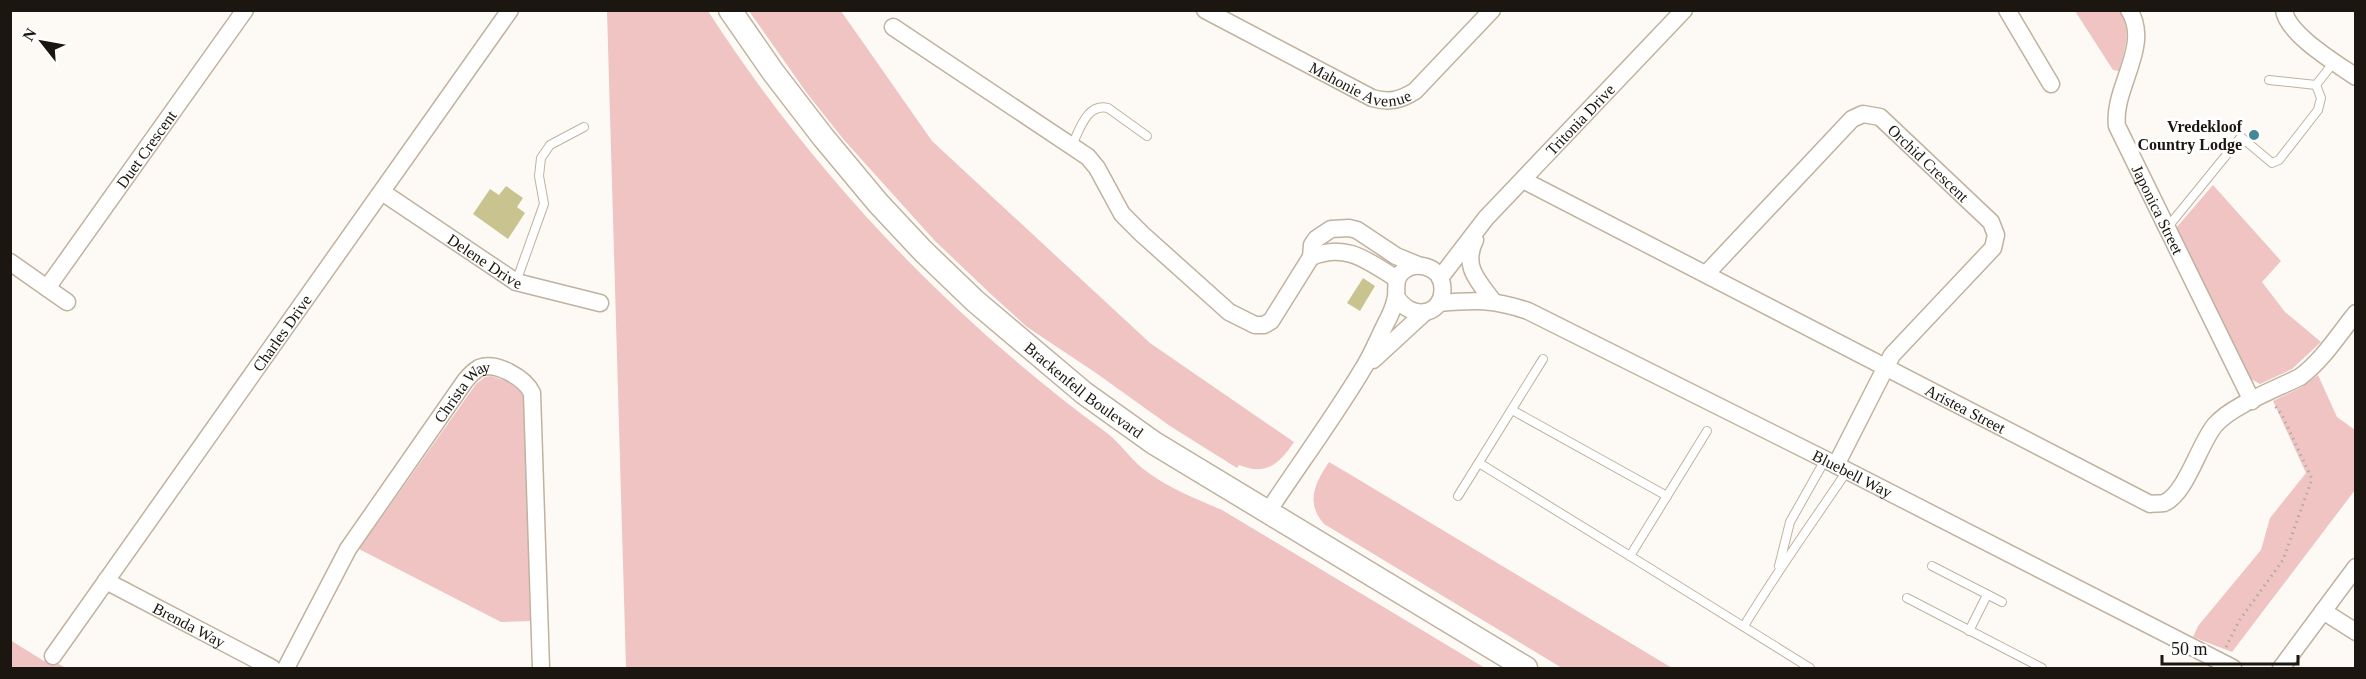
<svg xmlns="http://www.w3.org/2000/svg" width="2366" height="679" font-family="'Times New Roman',serif">
	<rect width="100%" height="100%" fill="#fdfaf6"/>
	<g fill="#efc4c3">
		<path d="M607,11H708C814,175 949,317 1107,433C1120,443 1129,457 1142,468C1166,487 1194,498 1222,510L1485,668H626Z"/>
		<path d="M749,11H841L932,141L1150,343L1294,442C1279,464 1267,476 1239,465L1237,468L1170,426L1096,373L1027,327L994,297L935,241L844,140L806,92Z"/>
		<path d="M2075,11H2120C2132,32 2125,48 2119,71L2113,70Z"/>
		<path d="M2213,185L2281,261L2262,282L2285,312L2321,342L2292,369L2260,384L2249,378L2176,228Z"/>
		<path d="M2318,375L2337,417L2355,430V490L2232,652L2193,637L2198,626L2261,550L2270,518L2306,473L2273,401L2302,387Z"/>
		<path d="M491,376L515,384L525,396L532,621L501,622L359,549L476,384L485,377Z"/>
		<path d="M1329,462L1346,472L1672,668H1562L1324,524C1305,502 1315,483 1329,462Z"/>
		<path d="M10,640L44,661L57,663L66,668H11Z"/>
	</g>
	<g fill="#c9c48f">
		<path d="M506,186L523,198L517,207L525,213L508,239L473,214L490,189L499,195Z"/>
		<path d="M1363,278L1375,286L1360,311L1347,303Z"/>
	</g>
	<g fill="none" stroke-linecap="round" stroke-linejoin="round">
		<defs>
			<g id="lane">
				<path d="M2269,80L2316,85"/>
				<path d="M1072,145C1080,129 1087,103 1108,108L1147,136"/>
				<path d="M2167,228L2241,137L2272,163L2279,160L2318,110L2321,98L2316,85L2334,62"/>
				<path d="M516,282L544,204L539,176L541,158L550,145L584,127"/>
				<path d="M1512,410L1667,496"/>
				<path d="M1707,431L1630,556L1810,668"/>
				<path d="M1479,463L1630,556"/>
				<path d="M1458,496L1543,359"/>
				<path d="M1779,566L1790,522L1825,460"/>
				<path d="M1932,566L2002,602"/>
				<path d="M1907,598L2042,668"/>
				<path d="M1744,626C1776,573 1812,523 1847,471"/>
				<path d="M1969,631L1987,595"/>
			</g>
			<g id="street">
				<path id="s1" d="M1205,10L1372,98C1389,103 1401,100 1415,91L1492,10"/>
				<path d="M2007,10L2051,84"/>
				<path id="s2" d="M2129,10C2152,46 2112,88 2117,126L2252,401"/>
				<path d="M2284,10C2287,34 2336,63 2356,77"/>
				<path d="M893,27L1088,157L1097,168L1122,214L1142,234L1229,312L1255,325H1264L1271,321L1311,257L1312,245L1316,239L1331,229L1349,228L1357,230L1396,256L1418,265"/>
				<path id="s3" d="M1523,180L2150,504C2154,503 2160,504 2164,503C2186,494 2199,444 2215,425C2231,406 2276,389 2300,377C2323,360 2338,335 2356,313"/>
				<path id="s4" d="M382,192L516,282L600,303"/>
				<path d="M1475,240C1462,266 1478,281 1493,301"/>
				<path d="M1311,257C1346,242 1368,261 1397,279"/>
				<path id="s5" d="M10,262L47,288L245,10"/>
				<path id="s6" d="M1706,274L1852,119L1863,114L1880,117L1991,222L1996,235L1993,248L1892,355L1836,465"/>
				<path id="s7" d="M1440,278L1486,218L1684,10"/>
				<path d="M47,288L67,302"/>
				<path id="s8" d="M1439,303C1475,300 1493,299 1528,311L1836,465L2233,668"/>
				<path d="M1373,360L1424,313"/>
				<path d="M1267,513C1298,466 1332,420 1361,372C1371,357 1378,339 1386,323C1390,316 1394,306 1396,297C1397,288 1394,280 1402,272C1415,260 1439,266 1442,284C1447,315 1411,323 1396,296"/>
				<path id="s9" d="M106,581L272,668"/>
				<path d="M2323,611L2356,632"/>
				<path id="s10" d="M53,656L510,10"/>
				<path id="s11" d="M286,668L348,549L465,381C469,376 474,371 479,368C496,361 525,378 532,393L541,668"/>
				<path d="M2281,668L2356,567"/>
			</g>
			<g id="secondary">
				<path id="s12" d="M730,10L773,72L823,137L878,203L923,251L975,301L1084,393L1154,443L1526,668"/>
			</g>
		</defs>
		<use href="#lane" stroke="#c0b29f" stroke-width="10"/>
		<use href="#street" stroke="#c0b29f" stroke-width="19"/>
		<use href="#secondary" stroke="#c0b29f" stroke-width="25"/>
		<path stroke="#afaca7" stroke-width="3" stroke-dasharray="1.5 4.5" stroke-linecap="butt" d="M2226,647L2239,621L2283,560L2312,479L2282,415L2275,406"/>
		<use href="#lane" stroke="#fff" stroke-width="8"/>
		<use href="#street" stroke="#fff" stroke-width="16"/>
		<use href="#secondary" stroke="#fff" stroke-width="22"/>
	</g>
	<circle fill="#448797" stroke="#fff" stroke-width="2" cx="2254" cy="135" r="6"/>
	<g text-anchor="middle" stroke-width="6" stroke-linejoin="round" paint-order="stroke">
		<g font-size="16" fill="#1b160f" stroke="#fff">
			<text dy="6" stroke="none"><textPath href="#s1" startOffset="174">Mahonie Avenue</textPath></text>
			<text dy="6" stroke="none"><textPath href="#s7" startOffset="212">Tritonia Drive</textPath></text>
			<text dy="6" stroke="none"><textPath href="#s5" startOffset="216">Duet Crescent</textPath></text>
			<text dy="6" stroke="none"><textPath href="#s6" startOffset="309">Orchid Crescent</textPath></text>
			<text dy="6" stroke="none"><textPath href="#s2" startOffset="213">Japonica Street</textPath></text>
			<text dy="6" stroke="none"><textPath href="#s4" startOffset="124">Delene Drive</textPath></text>
			<text dy="6" stroke="none"><textPath href="#s10" startOffset="396">Charles Drive</textPath></text>
			<text dy="6" stroke="none"><textPath href="#s12" startOffset="522">Brackenfell Boulevard</textPath></text>
			<text dy="6" stroke="none"><textPath href="#s11" startOffset="330">Christa Way</textPath></text>
			<text dy="6" stroke="none"><textPath href="#s3" startOffset="498">Aristea Street</textPath></text>
			<text dy="6" stroke="none"><textPath href="#s8" startOffset="453">Bluebell Way</textPath></text>
			<text dy="6" stroke="none"><textPath href="#s9" startOffset="94">Brenda Way</textPath></text>
		</g>
		<g font-size="16" font-weight="bold" fill="#1b160f" stroke="#fff" text-anchor="end">
			<text x="2242" y="132">Vredekloof<tspan x="2242" dy="18">Country Lodge</tspan></text>
		</g>
	</g>
	<rect width="2366" height="679" fill="none" stroke="#1b160f" stroke-width="24"/>
	<g transform="translate(42 42) rotate(301)" stroke="#ffffff" stroke-width="4.5" paint-order="stroke">
	<path d="M0-4.5L10 22L0 15L-10 22Z" fill="#1b160f"/>
	<text y="-9" font-size="16" font-weight="bold" text-anchor="middle" fill="#1b160f">N</text>
	</g>
	<path d="M2162 655v9h136v-9" fill="none" stroke="#1b160f" stroke-width="3"/>
	<text x="2171" y="655" font-size="18" fill="#1b160f" stroke="#ffffff" stroke-width="4.5" paint-order="stroke">50 m</text>
</svg>
